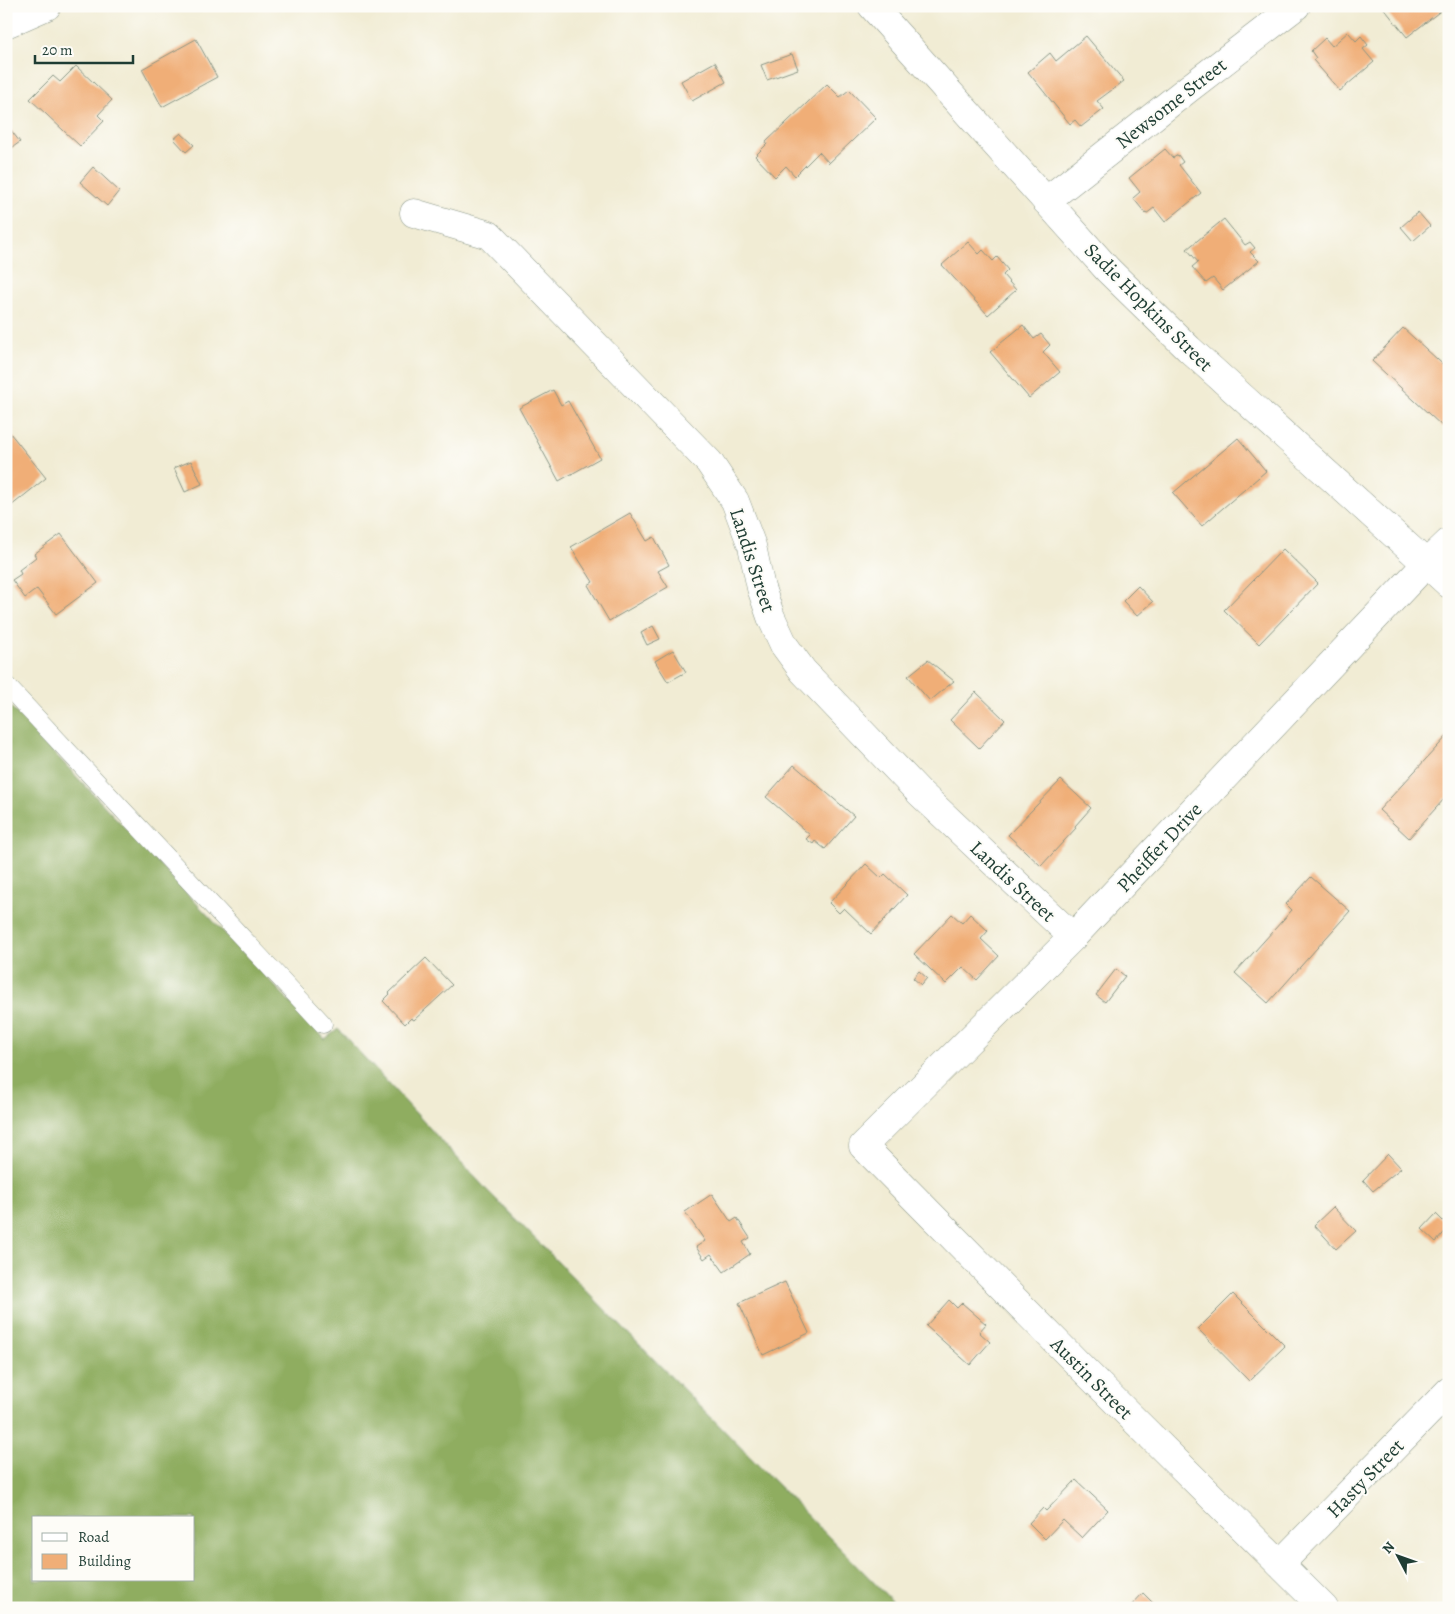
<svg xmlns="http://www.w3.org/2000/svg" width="1455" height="1614" font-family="Alegreya,serif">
	<rect width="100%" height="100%" fill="#fdfcf7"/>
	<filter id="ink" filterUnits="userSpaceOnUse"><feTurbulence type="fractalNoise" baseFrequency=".02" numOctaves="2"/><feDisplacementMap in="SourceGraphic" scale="10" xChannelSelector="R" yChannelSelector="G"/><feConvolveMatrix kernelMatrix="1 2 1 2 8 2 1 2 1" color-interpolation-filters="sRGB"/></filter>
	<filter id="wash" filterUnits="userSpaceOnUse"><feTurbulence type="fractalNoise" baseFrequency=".0096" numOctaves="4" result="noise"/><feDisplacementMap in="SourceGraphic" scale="20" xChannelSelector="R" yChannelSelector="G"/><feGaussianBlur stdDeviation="1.12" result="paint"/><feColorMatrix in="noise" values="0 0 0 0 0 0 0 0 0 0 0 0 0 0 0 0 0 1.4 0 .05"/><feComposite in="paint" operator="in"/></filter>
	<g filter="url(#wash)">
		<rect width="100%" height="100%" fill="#f1ecd4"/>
		<path fill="#8fad60" stroke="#57754a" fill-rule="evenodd" d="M6,702L325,1039L338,1029L486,1189L899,1608H6ZM34,1518H194V1580H34Z"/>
		<g id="blocks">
			<g fill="#f0ae77">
				<path d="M1382,6H1441L1443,9L1407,37Z"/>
				<path d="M1348,32L1356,41L1361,36L1368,45L1363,49L1374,62L1340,91L1313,60L1316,58L1311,51L1325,38L1332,46Z"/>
				<path d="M1086,36L1124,81L1097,101L1104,109L1081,127L1075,120L1070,124L1028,72L1050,53L1056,61Z"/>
				<path d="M196,39L217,77L162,107L142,69Z"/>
				<path d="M792,54L798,69L767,80L761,65Z"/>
				<path d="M715,62L726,82L692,101L681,81Z"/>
				<path d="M76,66L112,100L98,115L104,121L80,146L30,99L53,76L60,82Z"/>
				<path d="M827,84L840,97L849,90L876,118L829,163L819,152L795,176L786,166L775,177L755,156L767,144L766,142Z"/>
				<path d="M6,124L20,142L6,152Z"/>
				<path d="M181,133L194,145L186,152L174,139Z"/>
				<path d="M1165,149L1173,158L1178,155L1183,162L1179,165L1201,193L1165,222L1154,208L1146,214L1133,198L1140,192L1129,178Z"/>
				<path d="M93,167L119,191L107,206L80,182Z"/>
				<path d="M1418,212L1430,226L1413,241L1401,227Z"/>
				<path d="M1224,219L1245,245L1250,242L1255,248L1250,252L1259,261L1223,290L1213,278L1206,283L1192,267L1198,262L1187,249Z"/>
				<path d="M968,242L979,254L983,250L993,261L997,257L1008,270L1003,275L1016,290L988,315L942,265Z"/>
				<path d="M1023,325L1034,339L1041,334L1050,345L1043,352L1060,372L1029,398L990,352Z"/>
				<path d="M1403,328L1449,370V421L1443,427L1372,361Z"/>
				<path d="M553,390L561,405L568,401L600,458L559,481L519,408Z"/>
				<path d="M6,428L46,478L11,506L6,501Z"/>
				<path d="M1238,438L1266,471L1202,526L1173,493Z"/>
				<path d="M191,461L202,484L185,492L174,468Z"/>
				<path d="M630,513L647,541L654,537L669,565L658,571L668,587L609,621L588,585L593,582L571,547Z"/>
				<path d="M61,534L98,583L56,614L37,589L25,598L12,580L21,574L19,570L36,557L34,554Z"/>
				<path d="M1283,549L1318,583L1259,644L1224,610Z"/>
				<path d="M1138,586L1153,602L1137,616L1123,601Z"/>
				<path d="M653,626L660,639L647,645L641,633Z"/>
				<path d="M673,650L686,672L668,682L655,661Z"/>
				<path d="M928,660L954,681L930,701L908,676Z"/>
				<path d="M976,692L1005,720L979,748L950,720Z"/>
				<path d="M1449,734V802L1445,798L1409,838L1379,810Z"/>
				<path d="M794,765L854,816L825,849L815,841L813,844L806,839L810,835L766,797Z"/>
				<path d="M1061,780L1091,808L1075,826L1076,828L1041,866L1008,835Z"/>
				<path d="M866,864L881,878L885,874L907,895L871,934L844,908L839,913L829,903Z"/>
				<path d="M1311,877L1350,911L1268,1003L1235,973L1292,910L1286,904Z"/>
				<path d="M952,914L962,923L970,914L988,931L981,939L999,956L977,980L963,967L946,984L914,954Z"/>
				<path d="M426,958L452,985L414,1020L411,1018L405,1024L383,1001L390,994L389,993Z"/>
				<path d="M1116,969L1125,976L1105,1002L1096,995Z"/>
				<path d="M919,971L927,978L921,985L913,978Z"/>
				<path d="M1388,1154L1401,1168L1373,1191L1363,1180Z"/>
				<path d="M712,1194L731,1222L737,1218L750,1238L743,1242L750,1254L724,1272L711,1254L704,1259L696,1247L705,1241L685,1212Z"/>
				<path d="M1333,1207L1356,1231L1336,1249L1314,1225Z"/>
				<path d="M1436,1214L1449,1227L1436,1242L1422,1229Z"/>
				<path d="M785,1282L809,1333L763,1355L739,1303Z"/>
				<path d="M1233,1294L1285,1346L1249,1381L1198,1329Z"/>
				<path d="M949,1300L957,1308L962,1303L986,1324L979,1332L990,1342L970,1365L926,1326Z"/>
				<path d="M1076,1480L1108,1510L1082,1538L1063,1520L1045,1539L1029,1523L1043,1508L1046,1511Z"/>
				<path d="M1143,1593L1158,1608H1129Z"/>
			</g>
		</g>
	</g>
	<g filter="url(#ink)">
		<use href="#blocks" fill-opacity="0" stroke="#889484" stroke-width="1"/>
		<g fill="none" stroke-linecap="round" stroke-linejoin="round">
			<defs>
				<path id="lane" d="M6,685L323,1024"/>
				<g id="street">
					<path d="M872,6L1108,270L1189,349L1449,584"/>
					<path d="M1046,201L1188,89L1296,6"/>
					<path d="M414,213L489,235L709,462L735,501L752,546L761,588L771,617L784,645L803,671L920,793L1073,937"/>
					<path d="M1280,1564L1449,1391"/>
					<path d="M1324,1608L1086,1372L863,1146L1073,937L1427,563L1449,542"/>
				</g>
				<path id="primary" d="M6,24L47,6"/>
			</defs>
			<use href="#lane" stroke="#889484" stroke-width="19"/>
			<use href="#street" stroke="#889484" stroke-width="29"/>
			<use href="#primary" stroke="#889484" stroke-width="29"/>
			<use href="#lane" stroke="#fff" stroke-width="18"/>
			<use href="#street" stroke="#fff" stroke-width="28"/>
			<use href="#primary" stroke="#fff" stroke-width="28"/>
		</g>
	</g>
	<g text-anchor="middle" stroke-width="4" stroke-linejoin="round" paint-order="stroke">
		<g font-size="20" fill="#1f3d34" stroke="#fdfcf7">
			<text transform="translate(1171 103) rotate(-38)" y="7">Newsome Street</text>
			<text transform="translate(1149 307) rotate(45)" y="7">Sadie Hopkins Street</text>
			<text transform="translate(753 560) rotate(72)" y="7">Landis Street</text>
			<text transform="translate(1159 847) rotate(-47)" y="7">Pheiffer Drive</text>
			<text transform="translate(1013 881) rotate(43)" y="7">Landis Street</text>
			<text transform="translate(1092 1378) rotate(45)" y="7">Austin Street</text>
			<text transform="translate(1365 1478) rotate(-46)" y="7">Hasty Street</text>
		</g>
	</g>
	<rect width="1455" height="1614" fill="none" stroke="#fdfcf7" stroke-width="25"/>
	<rect x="32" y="1516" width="162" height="65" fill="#fdfcf7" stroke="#a4b0a9"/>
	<rect x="42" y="1533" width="25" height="8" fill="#ffffff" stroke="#a4b0a9"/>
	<text x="78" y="1542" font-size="15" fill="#1f3d34">Road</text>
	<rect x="42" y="1554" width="25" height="15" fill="#f0ae77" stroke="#a4b0a9"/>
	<text x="78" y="1566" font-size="15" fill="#1f3d34">Building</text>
	<g transform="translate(1398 1556) rotate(311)" stroke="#fdfcf7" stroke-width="4" paint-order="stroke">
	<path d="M0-4L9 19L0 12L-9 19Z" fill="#1f3d34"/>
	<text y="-8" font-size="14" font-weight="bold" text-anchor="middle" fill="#1f3d34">N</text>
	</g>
	<path d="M35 55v8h98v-8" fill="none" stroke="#1f3d34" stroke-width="2.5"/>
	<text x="42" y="55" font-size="15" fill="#1f3d34" stroke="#fdfcf7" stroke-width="4" paint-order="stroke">20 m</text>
</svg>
